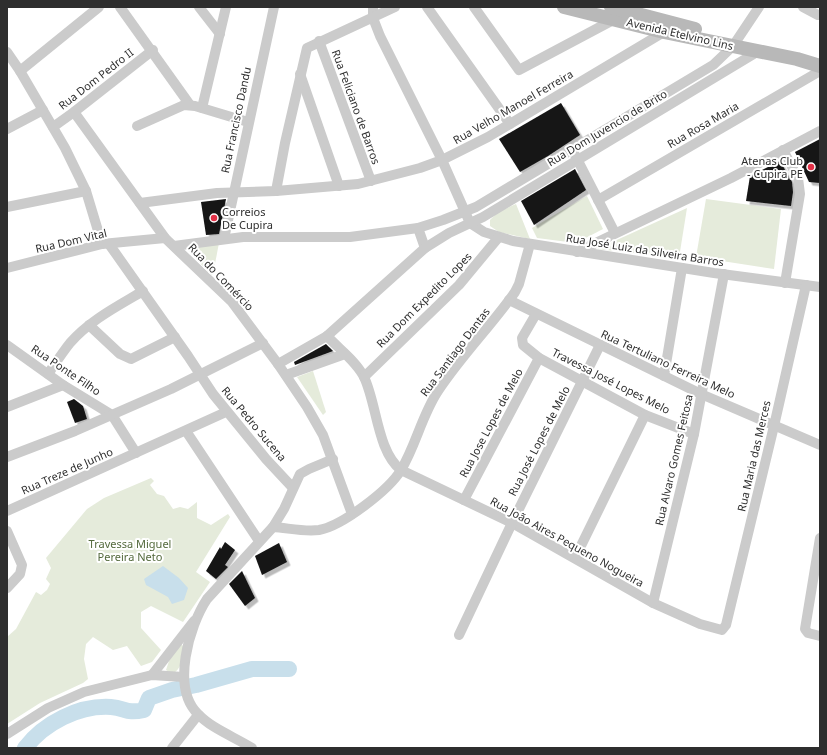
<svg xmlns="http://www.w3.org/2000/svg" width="827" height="755" font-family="'Noto Sans',sans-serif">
	<defs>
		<filter id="shadow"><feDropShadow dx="3.5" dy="3.5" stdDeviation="0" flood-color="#0004"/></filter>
	</defs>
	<rect width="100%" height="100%" fill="#fff"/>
	<g fill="#e5ebdb">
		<path d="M587,196L603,229L576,243L537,238L532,228Z"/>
		<path d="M706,199L781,209L774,269L696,257Z"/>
		<path d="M516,204L530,239L499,232L490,226V220L498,212Z"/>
		<path d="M687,208L679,258L597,249Z"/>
		<path d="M219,243L213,274L211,275L188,250L191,247Z"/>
		<path d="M313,371L326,412L323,415L297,377Z"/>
		<path d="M151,478L154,481L150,485L157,494L164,496L173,509L180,507L188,509L197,502V518L211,525L228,514L230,517L196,572L210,582L183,622L151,606L141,612V628L161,650L152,662L141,666L127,646L113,650L93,637L86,644L84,659L88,679L83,683L40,703L7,724V637L16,629L36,592L41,595L47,590L50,584L46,579L51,568L46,558L87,509L104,498Z"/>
		<path d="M181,644L185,648C183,658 181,670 172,674L166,670L170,658Z"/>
	</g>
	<path fill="#c8dfeb" d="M163,566L179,578L188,588L184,600L172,604L168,597L146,585L144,579Z"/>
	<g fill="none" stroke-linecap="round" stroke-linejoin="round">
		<path stroke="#c8dfeb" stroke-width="16" d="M25,748C44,723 79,705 111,707C126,708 126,714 144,710L149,698L172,690L196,685L252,669H289"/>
	</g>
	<g fill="#151515" filter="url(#shadow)">
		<path d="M561,103L580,135L548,156L520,172L499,139Z"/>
		<path d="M820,139V183L809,182L795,152Z"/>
		<path d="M780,161L792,182L793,192L791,206L746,201L750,176Z"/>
		<path d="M575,169L586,190L534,225L521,201Z"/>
		<path d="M226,199L219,234L206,235L201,202Z"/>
		<path d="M326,344L333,351L295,365L294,362Z"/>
		<path d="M74,399L83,406L87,419L75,423L67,402Z"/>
		<path d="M225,542L235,550L225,565L228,567L216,579L206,571L220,547L221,549Z"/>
		<path d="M279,543L287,562L262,575L255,556Z"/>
		<path d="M242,571L255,598L245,606L229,584Z"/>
	</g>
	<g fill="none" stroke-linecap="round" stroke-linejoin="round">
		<g stroke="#cbcbcb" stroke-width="10">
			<path d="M120,7L190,105"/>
			<path d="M199,7L220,34"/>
			<path d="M373,7V18L380,36L442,160L470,223L484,232L513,241L714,273L820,287"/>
			<path d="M427,7L510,124"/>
			<path d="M474,7L519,70L615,19"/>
			<path d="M803,7L818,15"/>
			<path d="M319,41L371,181"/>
			<path d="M7,52L20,71L65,148L86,191L102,244"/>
			<path d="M20,71L99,7"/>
			<path d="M300,74L339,186"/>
			<path d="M202,108L226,7"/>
			<path d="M74,112L165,238L232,302L278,364L307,407L323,435L352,514"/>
			<path d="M137,126L184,105L195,106L248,122"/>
			<path d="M53,127L74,112L153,50"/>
			<path d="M7,129L43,110"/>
			<path d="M783,150L798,178L800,194L785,283"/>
			<path d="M575,155L615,233"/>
			<path d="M276,191L285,143L307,48L395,7"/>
			<path d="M598,200L820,71"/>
			<path d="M140,203L217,193L276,191L358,184L420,168L442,160L488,137L664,32L665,29"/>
			<path d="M7,207L86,191"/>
			<path d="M418,228L425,248"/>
			<path d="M224,239L274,7"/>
			<path d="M109,244L188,356L213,394L266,459L293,488"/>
			<path d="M174,246L243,237H350L418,228L443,220L476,207L713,65L733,46L759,7"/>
			<path d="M577,252L731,178L820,131"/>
			<path d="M7,268L102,244L165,238"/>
			<path d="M509,300L701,394L820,445"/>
			<path d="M536,314L522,338L523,345L539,358L645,415L694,434"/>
			<path d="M89,325L120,354L131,359L175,337"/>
			<path d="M327,336C339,349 356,361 364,377C377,404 377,451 401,470L512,523L653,603L700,624L722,630L726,625L774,426L806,285"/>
			<path d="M7,345L63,385L112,415L136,453"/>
			<path d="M278,364L327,336L425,248L449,233L483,217L757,52"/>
			<path d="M48,374C55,364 62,353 70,343C90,320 118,306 143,291"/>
			<path d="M286,375L345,354"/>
			<path d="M664,376L682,268"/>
			<path d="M364,377L459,285L498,238"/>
			<path d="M7,407L63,385"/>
			<path d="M186,431L259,541"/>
			<path d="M7,457L75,431L171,389L263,343"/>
			<path d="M464,500L539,358"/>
			<path d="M7,511L226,412"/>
			<path d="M273,527C288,528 304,532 319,530C342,526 389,490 401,470C416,445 422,415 438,391C461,356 491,326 515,292L519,284L530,244"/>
			<path d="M7,531L22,565L20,574L7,588"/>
			<path d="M820,538L805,629L808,633L820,636"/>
			<path d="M575,558L645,415"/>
			<path d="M653,603L694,434L724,274"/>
			<path d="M459,635L512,523L600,345"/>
			<path d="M152,675L194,621"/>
			<path d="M7,734L48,708L84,692L152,675L183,677"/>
			<path d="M172,748L198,715"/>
			<path d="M252,748C235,737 212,729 198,714C171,688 189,626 207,599L273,527L284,509L300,474L309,469L333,459"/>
		</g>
		<g stroke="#b8b8b8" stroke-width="14">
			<path d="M564,7L664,32L797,59L820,66"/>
			<path d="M611,7L695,29"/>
		</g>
	</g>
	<g fill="#e33147" stroke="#fff" stroke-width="1.5">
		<circle cx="811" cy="167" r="4"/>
		<circle cx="214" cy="218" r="4"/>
	</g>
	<g text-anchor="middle" stroke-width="4" stroke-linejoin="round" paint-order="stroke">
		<g font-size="11" fill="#2e2e2e" stroke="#fff">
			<text transform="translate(680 34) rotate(13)" y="4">Avenida Etelvino Lins</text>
			<text transform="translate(96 79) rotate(-38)" y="4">Rua Dom Pedro II</text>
			<text transform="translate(356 107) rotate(70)" y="4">Rua Feliciano de Barros</text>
			<text transform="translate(513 107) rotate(-30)" y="4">Rua Velho Manoel Ferreira</text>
			<text transform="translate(236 120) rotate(-78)" y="4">Rua Francisco Dandu</text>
			<text transform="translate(703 125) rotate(-30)" y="4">Rua Rosa Maria</text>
			<text transform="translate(607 128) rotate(-31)" y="4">Rua Dom Juvencio de Brito</text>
			<text transform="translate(71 241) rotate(-13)" y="4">Rua Dom Vital</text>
			<text transform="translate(645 250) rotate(9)" y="4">Rua José Luiz da Silveira Barros</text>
			<text transform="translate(221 277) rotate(46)" y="4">Rua do Comércio</text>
			<text transform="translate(424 300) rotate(-45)" y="4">Rua Dom Expedito Lopes</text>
			<text transform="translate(455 352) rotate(-53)" y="4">Rua Santiago Dantas</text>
			<text transform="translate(668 364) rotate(25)" y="4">Rua Tertuliano Ferreira Melo</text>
			<text transform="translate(66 370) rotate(34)" y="4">Rua Ponte Filho</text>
			<text transform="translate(611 381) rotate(27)" y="4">Travessa José Lopes Melo</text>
			<text transform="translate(491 423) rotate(-62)" y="4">Rua Jose Lopes de Melo</text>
			<text transform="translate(254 424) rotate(50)" y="4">Rua Pedro Sucena</text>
			<text transform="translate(539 441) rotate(-63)" y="4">Rua José Lopes de Melo</text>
			<text transform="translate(754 456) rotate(-77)" y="4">Rua Maria das Merces</text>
			<text transform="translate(674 460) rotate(-77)" y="4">Rua Alvaro Gomes Feitosa</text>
			<text transform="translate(67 471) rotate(-24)" y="4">Rua Treze de Junho</text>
			<text transform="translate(567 542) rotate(29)" y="4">Rua João Aires Pequeno Nogueira</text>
		</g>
		<g font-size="11" fill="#2e2e2e" stroke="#fff" text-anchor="end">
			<text x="803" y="165">Atenas Club<tspan x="803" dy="13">- Cupira PE</tspan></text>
			<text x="222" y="216" text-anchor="start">Correios<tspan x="222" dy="13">De Cupira</tspan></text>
		</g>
		<g font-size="11" fill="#53693c" stroke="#fff">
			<text x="130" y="548">Travessa Miguel<tspan x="130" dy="13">Pereira Neto</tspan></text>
		</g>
	</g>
	<rect width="827" height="755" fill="none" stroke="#2e2e2e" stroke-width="16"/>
</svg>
